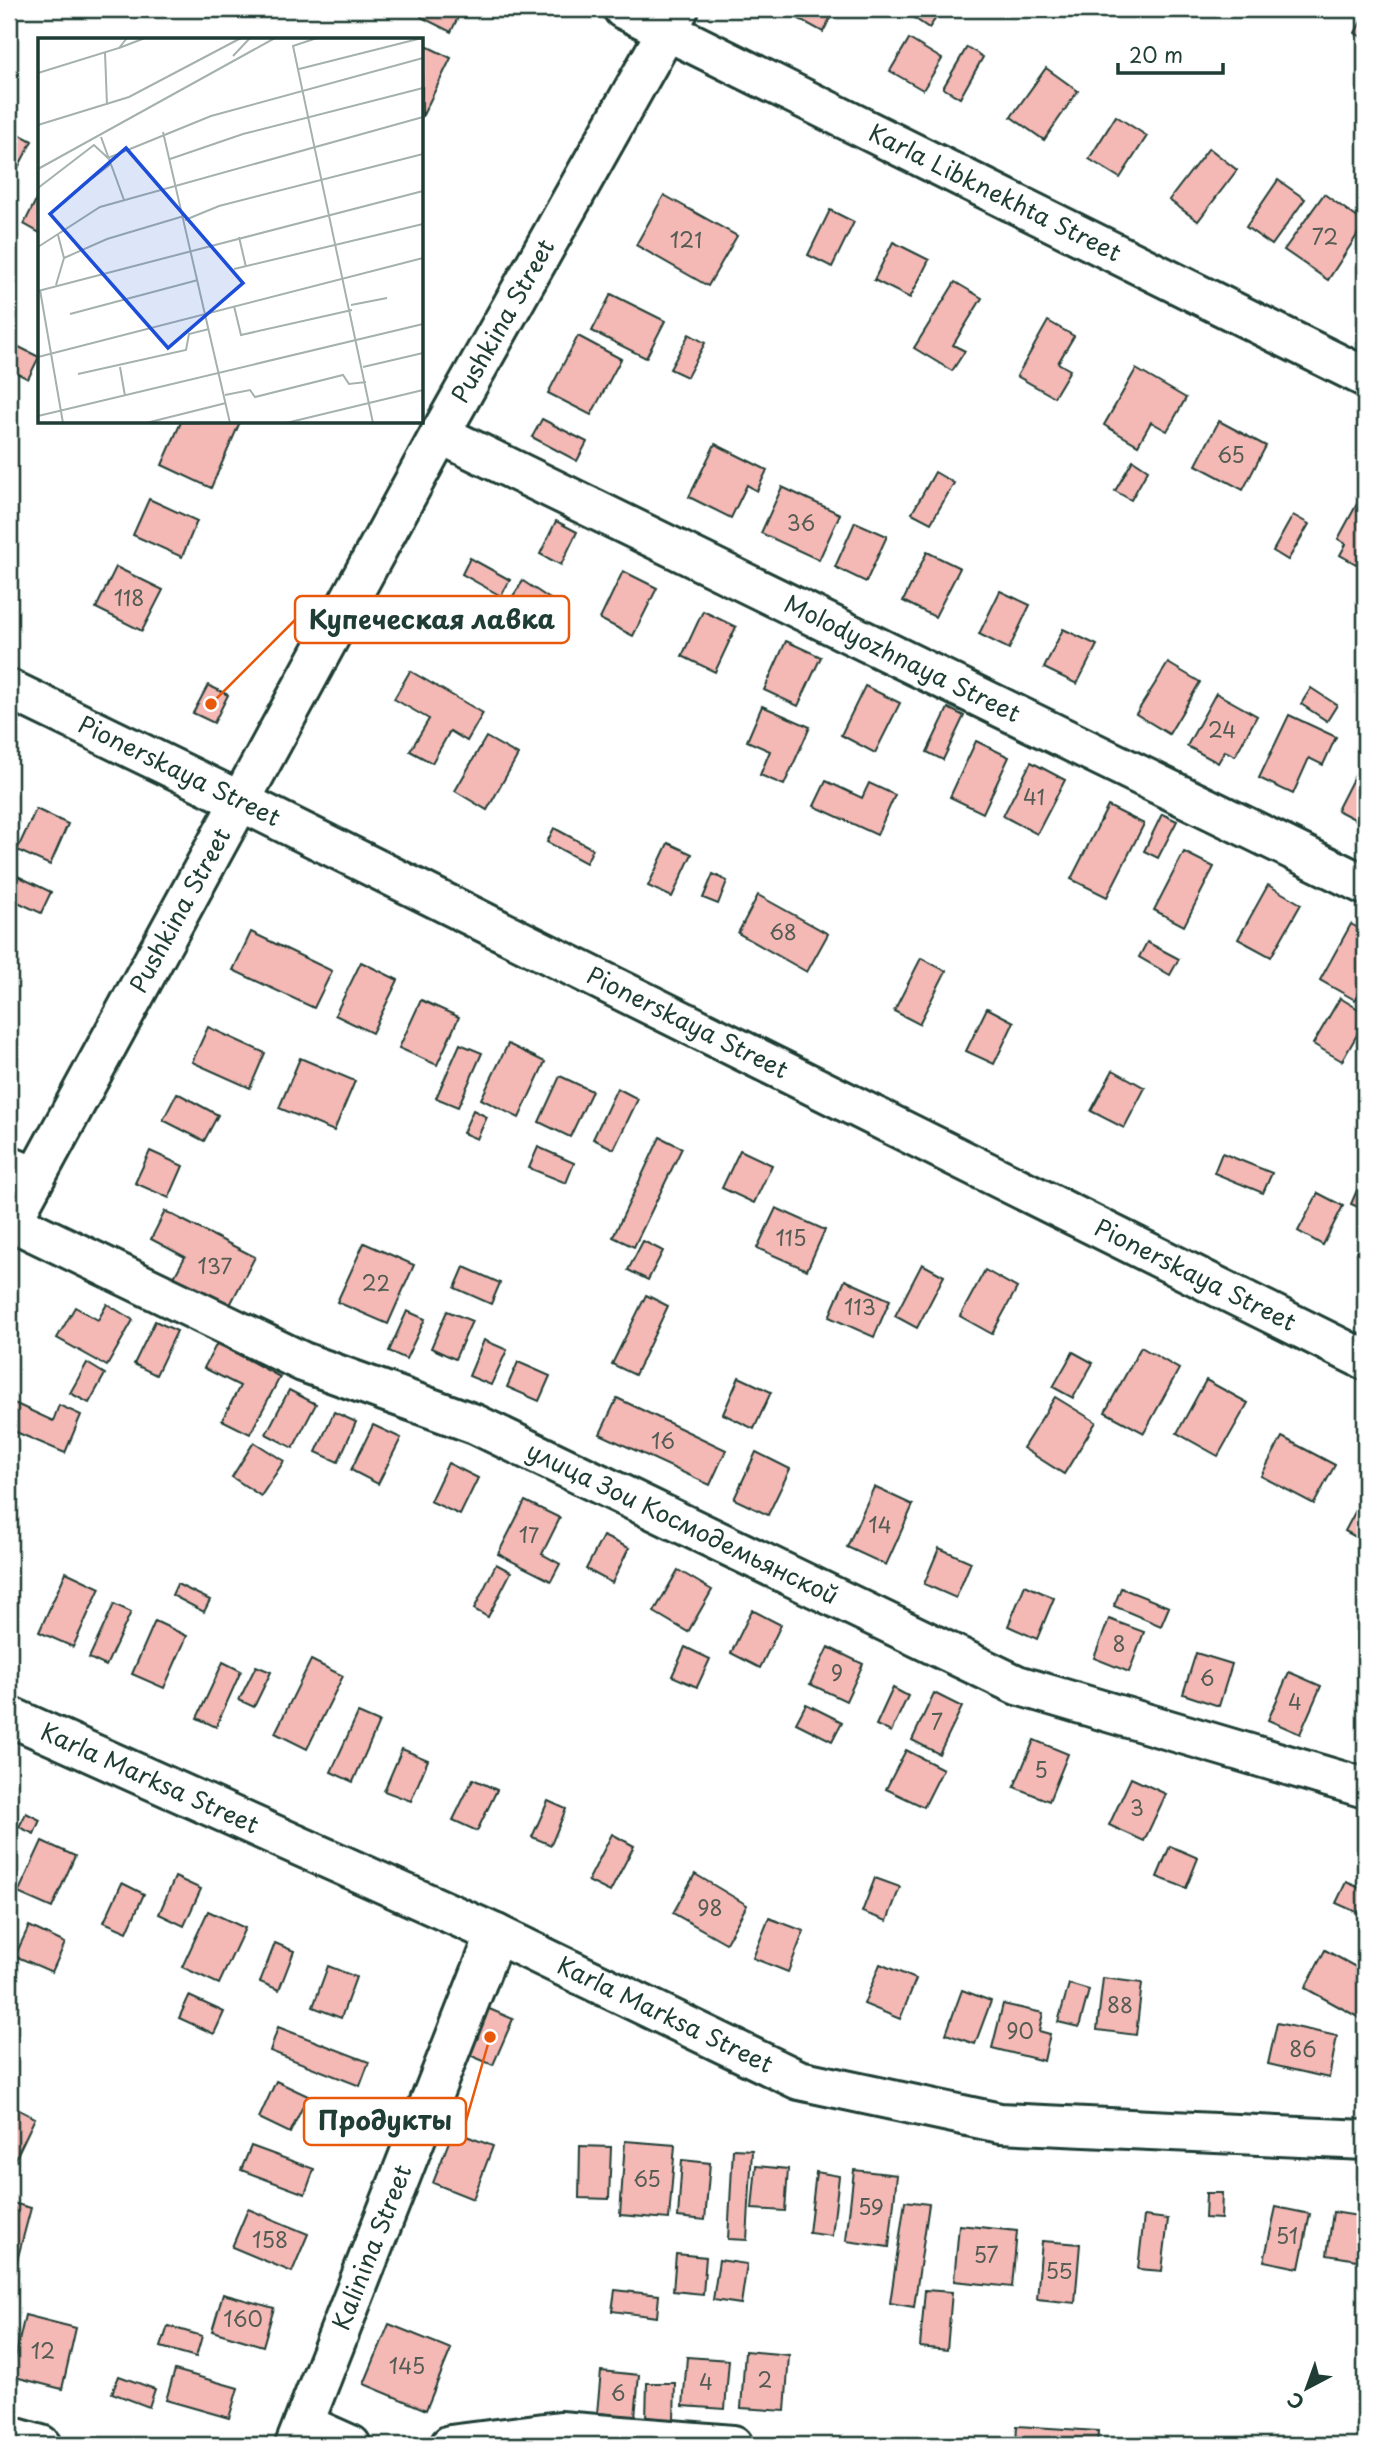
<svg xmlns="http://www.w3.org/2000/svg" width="1374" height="2454" font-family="'Playpen Sans',sans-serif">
	<rect width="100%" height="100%" fill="#fff"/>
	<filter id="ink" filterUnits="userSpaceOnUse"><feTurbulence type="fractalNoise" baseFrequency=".0143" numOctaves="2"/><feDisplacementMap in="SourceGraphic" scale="14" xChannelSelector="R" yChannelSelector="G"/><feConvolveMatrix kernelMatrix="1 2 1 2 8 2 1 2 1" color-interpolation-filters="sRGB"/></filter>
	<g filter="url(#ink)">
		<g fill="#f4b8b5" stroke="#1f3d34" stroke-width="2">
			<path d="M424,9H462L451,32L421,17Z"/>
			<path d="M781,9H835L823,32Z"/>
			<path d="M901,9H942L929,28Z"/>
			<path d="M1365,14V39L1355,33Z"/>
			<path d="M909,39L942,59L923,90L890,71Z"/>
			<path d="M422,44L451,58L422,117Z"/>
			<path d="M967,47L983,57L960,98L943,88Z"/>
			<path d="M1046,68L1078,91L1044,140L1011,117Z"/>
			<path d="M1116,116L1147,136L1120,178L1089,159Z"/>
			<path d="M9,129L32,141L9,185Z"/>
			<path d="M1209,148L1237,170L1198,221L1169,200Z"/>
			<path d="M1278,180L1305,199L1272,245L1246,227Z"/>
			<path d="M40,192V233L24,224Z"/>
			<path d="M1324,194L1365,223L1328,280L1284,250Z"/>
			<path d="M664,195L737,236L708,286L636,245Z"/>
			<path d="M830,210L854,222L832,267L808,255Z"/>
			<path d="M893,242L929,260L910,298L874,280Z"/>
			<path d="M955,282L982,298L953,345L965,351L952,371L914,348Z"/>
			<path d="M611,294L665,321L646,358L592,331Z"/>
			<path d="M1048,321L1074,336L1058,363L1070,370L1054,397L1017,376Z"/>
			<path d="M689,334L705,343L687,377L670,369Z"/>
			<path d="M578,336L621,359L591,415L548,393Z"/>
			<path d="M9,342L39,357L28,379L9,369Z"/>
			<path d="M1136,369L1186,398L1167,431L1151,422L1138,445L1104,425Z"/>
			<path d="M542,419L587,442L577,461L532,437Z"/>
			<path d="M1219,421L1266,446L1243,490L1196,465Z"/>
			<path d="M181,422H240L211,488L162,465Z"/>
			<path d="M715,444L767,470L757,491L747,485L731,518L689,497Z"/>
			<path d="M1133,460L1148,470L1131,500L1115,491Z"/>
			<path d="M935,472L954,483L931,523L912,513Z"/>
			<path d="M782,487L840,514L819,560L761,533Z"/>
			<path d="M1365,489V547L1356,564L1340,555L1346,544L1338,539Z"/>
			<path d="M149,499L197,521L182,557L133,535Z"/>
			<path d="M1293,515L1309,524L1288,560L1273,551Z"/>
			<path d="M556,521L577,532L561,565L540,554Z"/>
			<path d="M855,522L887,536L866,582L835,567Z"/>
			<path d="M927,552L960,568L935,617L903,601Z"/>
			<path d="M470,558L510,580L501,596L462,574Z"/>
			<path d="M116,567L163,590L142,631L96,608Z"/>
			<path d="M623,571L657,588L633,636L600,619Z"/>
			<path d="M523,581L553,601L535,628L505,608Z"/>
			<path d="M1000,591L1030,605L1009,649L979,634Z"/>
			<path d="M703,611L736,627L715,672L682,656Z"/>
			<path d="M1063,629L1097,645L1077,684L1044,668Z"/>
			<path d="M786,641L821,657L798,706L764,690Z"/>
			<path d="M1168,663L1200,682L1169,734L1136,714Z"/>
			<path d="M410,671L483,713L467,741L450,731L432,763L410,751L429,719L394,699Z"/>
			<path d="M208,685L228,695L214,723L193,713Z"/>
			<path d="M865,686L900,703L875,753L841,735Z"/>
			<path d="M1311,688L1337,705L1327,721L1301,704Z"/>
			<path d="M1216,693L1257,716L1235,756L1225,751L1218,763L1187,746Z"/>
			<path d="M762,706L810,727L784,785L760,775L770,751L747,741Z"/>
			<path d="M948,708L964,716L943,760L927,752Z"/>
			<path d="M1289,715L1336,737L1323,765L1309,758L1293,794L1259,778Z"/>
			<path d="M486,737L518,755L487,810L455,791Z"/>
			<path d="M976,741L1009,757L983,813L950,797Z"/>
			<path d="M1365,755V823L1364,824L1337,810Z"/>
			<path d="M1031,762L1065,780L1037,834L1003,816Z"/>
			<path d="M826,781L862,798L869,783L895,795L877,835L814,806Z"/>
			<path d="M1108,806L1144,824L1107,897L1071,879Z"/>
			<path d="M36,809L68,824L50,865L17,850Z"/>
			<path d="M1162,814L1177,821L1158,858L1144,851Z"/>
			<path d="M554,828L593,849L586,863L547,842Z"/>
			<path d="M668,843L692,854L672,897L648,886Z"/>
			<path d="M1184,852L1214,867L1184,926L1154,910Z"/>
			<path d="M9,872L51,892L41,913L9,898Z"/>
			<path d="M713,874L727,881L718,904L703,898Z"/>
			<path d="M1268,885L1301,904L1271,957L1238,939Z"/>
			<path d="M758,895L828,934L807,972L738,933Z"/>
			<path d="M1351,924L1365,932V982L1355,1000L1320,980Z"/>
			<path d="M251,932L332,971L314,1008L233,970Z"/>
			<path d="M1147,942L1179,959L1170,975L1139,957Z"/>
			<path d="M921,958L946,971L919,1024L894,1011Z"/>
			<path d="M361,962L398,980L372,1033L335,1015Z"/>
			<path d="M1340,998L1365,1013V1021L1342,1061L1313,1044Z"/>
			<path d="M421,1000L459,1017L437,1065L399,1048Z"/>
			<path d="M987,1008L1014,1022L994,1064L966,1051Z"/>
			<path d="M208,1027L265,1053L250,1088L192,1062Z"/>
			<path d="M460,1044L482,1053L458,1107L436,1098Z"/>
			<path d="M508,1044L545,1062L519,1118L481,1099Z"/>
			<path d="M300,1058L355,1081L334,1131L279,1108Z"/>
			<path d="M1113,1070L1145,1088L1124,1128L1091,1111Z"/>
			<path d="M560,1076L592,1091L570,1137L539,1122Z"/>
			<path d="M617,1088L638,1099L614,1149L593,1139Z"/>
			<path d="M177,1093L218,1115L204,1141L163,1120Z"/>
			<path d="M473,1110L487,1117L477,1139L463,1133Z"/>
			<path d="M660,1137L682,1148L634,1247L613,1237Z"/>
			<path d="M538,1147L574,1163L566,1183L529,1168Z"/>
			<path d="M740,1150L772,1165L754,1203L722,1188Z"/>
			<path d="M150,1151L183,1166L169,1198L135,1183Z"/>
			<path d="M1222,1153L1272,1173L1263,1193L1214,1173Z"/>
			<path d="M1364,1174H1365V1210L1351,1204Z"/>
			<path d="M1318,1193L1343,1206L1323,1245L1298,1231Z"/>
			<path d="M776,1208L825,1230L807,1270L757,1248Z"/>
			<path d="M165,1211L255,1257L230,1305L174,1277L185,1257L151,1239Z"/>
			<path d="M643,1241L663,1251L648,1280L628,1270Z"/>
			<path d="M364,1243L414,1265L388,1324L337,1302Z"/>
			<path d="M922,1264L944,1276L917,1328L895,1316Z"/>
			<path d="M464,1267L500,1283L491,1304L455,1288Z"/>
			<path d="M985,1270L1017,1288L992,1334L960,1316Z"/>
			<path d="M845,1280L890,1300L874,1337L829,1317Z"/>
			<path d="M646,1295L668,1306L635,1375L612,1364Z"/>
			<path d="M107,1304L133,1320L107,1366L57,1338L75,1307L98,1320Z"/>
			<path d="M407,1311L425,1319L406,1359L389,1351Z"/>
			<path d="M447,1311L472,1321L455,1359L431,1348Z"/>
			<path d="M155,1321L177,1331L156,1375L134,1364Z"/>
			<path d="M484,1340L507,1350L491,1385L469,1376Z"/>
			<path d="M217,1343L280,1377L250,1434L222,1420L240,1386L204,1368Z"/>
			<path d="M1141,1347L1179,1369L1144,1433L1105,1412Z"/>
			<path d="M1073,1352L1093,1363L1073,1398L1053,1387Z"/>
			<path d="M518,1362L550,1376L539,1401L507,1387Z"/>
			<path d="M87,1363L105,1374L89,1403L70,1393Z"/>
			<path d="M739,1377L771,1392L754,1429L723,1414Z"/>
			<path d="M1206,1380L1248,1403L1218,1456L1177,1433Z"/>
			<path d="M289,1390L316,1404L293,1448L266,1434Z"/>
			<path d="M1055,1397L1096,1422L1064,1474L1023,1448Z"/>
			<path d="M617,1398L726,1450L710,1485L600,1434Z"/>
			<path d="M14,1403L53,1421L59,1405L81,1415L65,1453L9,1429V1414Z"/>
			<path d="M334,1412L356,1422L338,1462L316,1452Z"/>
			<path d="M373,1425L401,1438L378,1484L351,1470Z"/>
			<path d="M1282,1437L1335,1465L1314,1504L1261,1476Z"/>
			<path d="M254,1442L284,1461L261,1496L232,1477Z"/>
			<path d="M756,1452L790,1469L768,1515L734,1499Z"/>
			<path d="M448,1463L478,1478L460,1515L430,1501Z"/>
			<path d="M874,1487L913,1505L886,1565L847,1547Z"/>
			<path d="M1365,1493V1542L1345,1531Z"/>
			<path d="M525,1501L560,1518L542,1554L560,1564L551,1581L498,1554Z"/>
			<path d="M603,1536L629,1548L612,1583L586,1569Z"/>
			<path d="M939,1548L971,1562L956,1598L924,1584Z"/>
			<path d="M496,1564L511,1572L488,1617L474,1609Z"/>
			<path d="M678,1570L712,1590L688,1632L654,1612Z"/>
			<path d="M66,1572L100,1588L73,1647L39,1632Z"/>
			<path d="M177,1584L210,1600L204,1612L172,1595Z"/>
			<path d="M1025,1585L1054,1598L1037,1639L1008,1626Z"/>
			<path d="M1121,1588L1169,1607L1161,1626L1114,1606Z"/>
			<path d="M114,1604L131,1612L106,1666L89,1658Z"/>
			<path d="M752,1610L781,1625L760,1668L731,1653Z"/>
			<path d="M1109,1619L1144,1632L1129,1672L1094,1658Z"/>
			<path d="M155,1621L187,1636L164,1688L132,1674Z"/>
			<path d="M685,1647L710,1659L697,1687L672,1676Z"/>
			<path d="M828,1647L863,1664L846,1701L810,1684Z"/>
			<path d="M1196,1653L1232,1664L1219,1706L1183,1694Z"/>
			<path d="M311,1660L343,1676L307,1749L275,1733Z"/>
			<path d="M223,1662L241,1671L216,1727L197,1718Z"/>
			<path d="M256,1666L271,1672L254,1707L239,1700Z"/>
			<path d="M1289,1672L1321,1686L1300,1734L1268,1720Z"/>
			<path d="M893,1688L908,1696L891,1732L876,1725Z"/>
			<path d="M934,1693L962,1707L939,1754L912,1740Z"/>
			<path d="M806,1704L842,1722L832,1741L796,1723Z"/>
			<path d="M358,1713L379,1722L353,1782L331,1772Z"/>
			<path d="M1034,1740L1068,1754L1049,1801L1014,1787Z"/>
			<path d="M402,1749L428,1760L411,1801L384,1791Z"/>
			<path d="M906,1750L943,1769L924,1807L886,1789Z"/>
			<path d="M1131,1778L1166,1794L1144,1841L1109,1825Z"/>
			<path d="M473,1779L497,1790L477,1831L453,1820Z"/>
			<path d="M548,1801L566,1809L551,1845L532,1837Z"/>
			<path d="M26,1813L40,1820L34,1834L19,1827Z"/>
			<path d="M612,1834L634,1846L610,1892L588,1881Z"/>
			<path d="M42,1841L75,1856L52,1908L18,1893Z"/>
			<path d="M1170,1846L1198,1858L1186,1888L1157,1877Z"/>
			<path d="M695,1874L747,1905L726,1943L673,1913Z"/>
			<path d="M175,1877L201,1889L184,1926L159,1914Z"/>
			<path d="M875,1878L900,1887L887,1921L862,1912Z"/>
			<path d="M1346,1882L1365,1890V1916L1336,1903Z"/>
			<path d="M122,1883L144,1894L127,1932L104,1922Z"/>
			<path d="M208,1911L245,1928L219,1984L182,1967Z"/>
			<path d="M769,1918L804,1931L788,1972L753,1958Z"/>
			<path d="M29,1926L65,1943L52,1972L15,1956Z"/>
			<path d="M275,1943L294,1951L279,1990L260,1982Z"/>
			<path d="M1325,1950L1365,1972V2021L1305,1988Z"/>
			<path d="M880,1964L916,1979L900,2019L864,2004Z"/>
			<path d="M328,1966L356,1977L341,2018L313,2007Z"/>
			<path d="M1103,1978L1142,1983L1136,2035L1097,2030Z"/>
			<path d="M1069,1984L1089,1990L1079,2027L1058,2022Z"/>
			<path d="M962,1990L991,2001L975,2044L946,2034Z"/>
			<path d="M189,1996L224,2012L214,2034L179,2018Z"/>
			<path d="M1003,2004L1043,2013L1039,2031L1050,2034L1044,2061L992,2048Z"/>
			<path d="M487,2008L513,2019L493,2065L467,2054Z"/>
			<path d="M1277,2023L1337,2036L1329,2078L1268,2064Z"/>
			<path d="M278,2027L369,2062L360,2086L270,2051Z"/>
			<path d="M276,2081L308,2096L290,2133L259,2118Z"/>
			<path d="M9,2105L35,2118L10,2170L9,2169Z"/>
			<path d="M453,2131L493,2146L473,2199L433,2183Z"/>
			<path d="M625,2141L675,2145L669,2219L620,2215Z"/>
			<path d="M251,2146L314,2169L305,2194L241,2170Z"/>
			<path d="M580,2146L611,2147L609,2199L579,2198Z"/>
			<path d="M733,2149L752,2150L747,2240L728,2239Z"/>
			<path d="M682,2160L710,2163L705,2220L678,2217Z"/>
			<path d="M756,2166L788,2169L785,2211L752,2209Z"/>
			<path d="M854,2170L897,2175L889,2247L846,2241Z"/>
			<path d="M816,2172L839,2176L832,2236L809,2233Z"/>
			<path d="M1206,2193H1222L1221,2219L1205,2218Z"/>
			<path d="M905,2201L929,2204L914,2307L890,2303Z"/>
			<path d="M9,2202L31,2208L11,2283L9,2282Z"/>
			<path d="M1276,2207L1310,2214L1299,2268L1264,2261Z"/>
			<path d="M248,2209L308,2234L292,2272L232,2247Z"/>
			<path d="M1333,2212L1365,2217L1363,2261L1327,2255Z"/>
			<path d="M1144,2216L1168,2219L1162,2271L1138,2269Z"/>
			<path d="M959,2225L1017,2231L1012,2287L954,2281Z"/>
			<path d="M1042,2241L1080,2244L1075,2303L1037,2299Z"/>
			<path d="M676,2254L706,2257L703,2294L673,2291Z"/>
			<path d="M719,2260L747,2264L741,2304L713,2300Z"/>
			<path d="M615,2290L659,2295L657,2317L612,2311Z"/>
			<path d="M925,2290L952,2292L947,2350L920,2347Z"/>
			<path d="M223,2294L274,2308L263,2346L212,2331Z"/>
			<path d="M25,2315L76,2328L62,2389L11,2376Z"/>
			<path d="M389,2324L451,2349L426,2410L364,2384Z"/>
			<path d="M168,2326L202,2336L196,2357L161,2347Z"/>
			<path d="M745,2351L789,2355L785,2411L741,2408Z"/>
			<path d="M687,2357L729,2360L725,2409L683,2406Z"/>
			<path d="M175,2370L238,2388L229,2418L166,2400Z"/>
			<path d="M601,2371L639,2375L635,2417L597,2413Z"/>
			<path d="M119,2376L155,2389L149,2407L112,2393Z"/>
			<path d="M647,2383H675L674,2419H646Z"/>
			<path d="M1017,2426L1098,2431L1097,2445H1016Z"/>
		</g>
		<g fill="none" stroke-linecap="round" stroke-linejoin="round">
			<defs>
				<g id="street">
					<path id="s1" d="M623,9L1365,377"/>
					<path id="s2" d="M440,434L1365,885"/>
					<path d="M9,1166L35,1177"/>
					<path id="s3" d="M11,1221L303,1362L475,1424L1017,1685L1365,1788"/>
					<path d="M304,2424L351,2445"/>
					<path d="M9,2436L41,2445"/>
					<path id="s4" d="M295,2445L496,1934"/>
					<path d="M450,2445L560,2431L733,2445"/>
				</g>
				<g id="secondary">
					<path id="s5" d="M9,689L240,801L1365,1360"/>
					<path id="s6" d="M9,1226L440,434L679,9"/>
					<path id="s7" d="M9,1716L496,1934L799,2080L1000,2123L1365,2140"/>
				</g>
			</defs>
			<use href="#street" stroke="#1f3d34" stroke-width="44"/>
			<use href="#secondary" stroke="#1f3d34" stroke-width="44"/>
			<use href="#street" stroke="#fff" stroke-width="38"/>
			<use href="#secondary" stroke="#fff" stroke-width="38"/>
		</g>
	</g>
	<g text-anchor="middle" stroke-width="5" stroke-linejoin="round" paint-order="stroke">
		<g font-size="21" fill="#545c54">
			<text x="1325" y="245">72</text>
			<text x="686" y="248">121</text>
			<text x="1231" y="463">65</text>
			<text x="801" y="531">36</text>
			<text x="129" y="606">118</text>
			<text x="1222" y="738">24</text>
			<text x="1034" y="805">41</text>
			<text x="783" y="940">68</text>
			<text x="791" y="1246">115</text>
			<text x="215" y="1274">137</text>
			<text x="376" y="1291">22</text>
			<text x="860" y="1315">113</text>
			<text x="663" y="1449">16</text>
			<text x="880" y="1533">14</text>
			<text x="529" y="1543">17</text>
			<text x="1119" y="1652">8</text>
			<text x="837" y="1681">9</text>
			<text x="1207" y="1686">6</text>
			<text x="1295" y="1710">4</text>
			<text x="937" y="1730">7</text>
			<text x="1041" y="1778">5</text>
			<text x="1137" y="1816">3</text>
			<text x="710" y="1916">98</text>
			<text x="1120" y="2013">88</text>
			<text x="1020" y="2039">90</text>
			<text x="1303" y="2057">86</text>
			<text x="647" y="2187">65</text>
			<text x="871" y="2215">59</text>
			<text x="1287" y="2244">51</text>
			<text x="270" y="2248">158</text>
			<text x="986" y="2263">57</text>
			<text x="1059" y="2279">55</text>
			<text x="243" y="2327">160</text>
			<text x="43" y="2359">12</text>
			<text x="407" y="2374">145</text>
			<text x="765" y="2388">2</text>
			<text x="706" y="2390">4</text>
			<text x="618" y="2401">6</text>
		</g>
		<g font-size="24" fill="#1f3d34" stroke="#fff">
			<text dy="8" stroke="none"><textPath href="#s1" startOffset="415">Karla Libknekhta Street</textPath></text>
			<text dy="8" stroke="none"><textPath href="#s6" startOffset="1031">Pushkina Street</textPath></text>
			<text dy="8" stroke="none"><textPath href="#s2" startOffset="514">Molodyozhnaya Street</textPath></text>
			<text dy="8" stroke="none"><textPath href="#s5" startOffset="189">Pionerskaya Street</textPath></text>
			<text dy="8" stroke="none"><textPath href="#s6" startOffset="359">Pushkina Street</textPath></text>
			<text dy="8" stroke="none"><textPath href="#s5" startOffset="756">Pionerskaya Street</textPath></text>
			<text dy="8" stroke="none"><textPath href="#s5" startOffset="1323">Pionerskaya Street</textPath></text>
			<text dy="8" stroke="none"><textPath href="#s3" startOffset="737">улица Зои Космодемьянской</textPath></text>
			<text dy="8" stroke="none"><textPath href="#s7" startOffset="154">Karla Marksa Street</textPath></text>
			<text dy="8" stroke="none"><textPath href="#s7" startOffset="721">Karla Marksa Street</textPath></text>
			<text dy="8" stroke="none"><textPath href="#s4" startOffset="212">Kalinina Street</textPath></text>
		</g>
	</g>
	<g transform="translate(38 38)">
		<rect width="385" height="385" fill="#fff"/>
		<path fill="none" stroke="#a5b1ae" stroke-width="2" d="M279,0L255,8L335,385M81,10L107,0M67,14L69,67M195,18L212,0M261,31L384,0M0,35L81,10L89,0M0,87L91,59L203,0M125,94L192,385M63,99L86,162M132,121L205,96L385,50M0,131L237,0M0,150L56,107L70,120L173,78L385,20M35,155L73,126M147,182L181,168L385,116M201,199L208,229M0,209L62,169L385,79M26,220L69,201L146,178M196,231L385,186M18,247L26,220L20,197M2,252L25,385M0,253L385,153M313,267L349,260M196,268L203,297L314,272M32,276L160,242M0,319L385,220M82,329L87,358M325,329L385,315M40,336L148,312L151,296L171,291M187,357L212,352L217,359L305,337L311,346L328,344M0,378L385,286M108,385L188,365M248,385L385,352"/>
		<path fill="#1d4ed8" fill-opacity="0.15" stroke="#1d4ed8" stroke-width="3.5" d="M88,110L205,245L130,310L12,176Z"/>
		<rect width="385" height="385" fill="none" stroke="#1f3d34" stroke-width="3.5"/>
	</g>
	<path fill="none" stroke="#e8590c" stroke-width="2.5" d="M211 704L295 620M490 2037L466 2121"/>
	<g fill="#e8590c" stroke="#fff" stroke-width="2.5">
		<circle cx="211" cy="704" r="7"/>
		<circle cx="490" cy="2037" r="7"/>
	</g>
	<g fill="#fff" stroke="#e8590c" stroke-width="2.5">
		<rect x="295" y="596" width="274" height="47" rx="7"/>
		<rect x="304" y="2098" width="162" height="47" rx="7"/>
	</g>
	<g font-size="26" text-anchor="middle" font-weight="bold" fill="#1f3d34">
		<text x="432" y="629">Купеческая лавка</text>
		<text x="385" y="2130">Продукты</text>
	</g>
	<rect width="1374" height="2454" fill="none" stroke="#fff" stroke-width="35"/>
	<rect x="18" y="18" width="1339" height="2419" fill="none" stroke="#1f3d34" stroke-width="2.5" filter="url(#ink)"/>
	<g transform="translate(1307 2388) rotate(221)" stroke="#ffffff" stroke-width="5" paint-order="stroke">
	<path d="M0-5L12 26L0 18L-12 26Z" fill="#1f3d34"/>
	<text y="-10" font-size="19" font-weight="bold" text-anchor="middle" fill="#1f3d34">С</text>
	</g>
	<path d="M1118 63v10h105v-10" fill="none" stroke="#1f3d34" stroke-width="3.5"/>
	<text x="1129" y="63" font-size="21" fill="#1f3d34" stroke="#ffffff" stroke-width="5" paint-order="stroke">20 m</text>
</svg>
